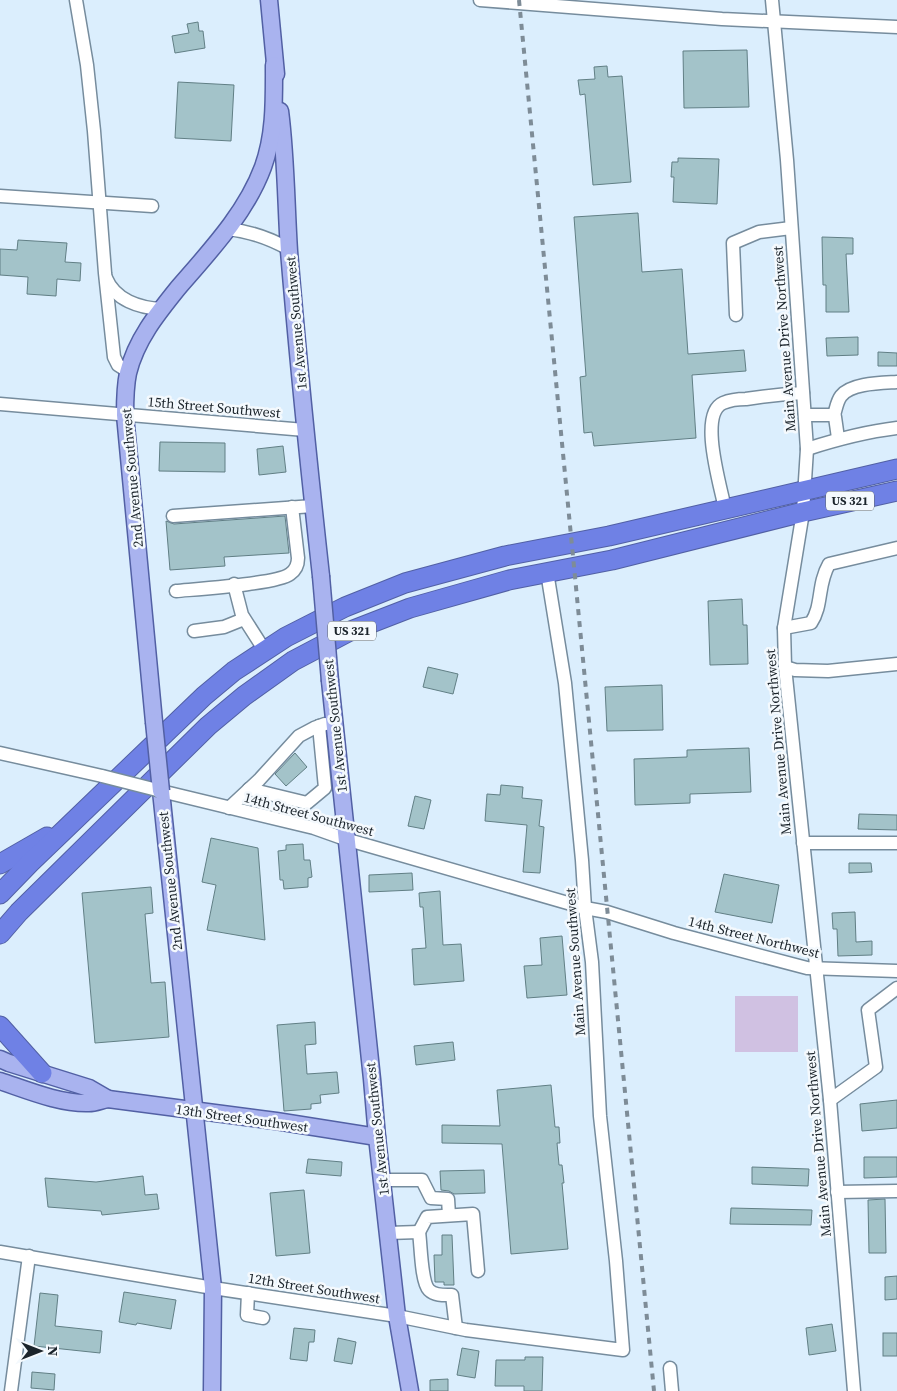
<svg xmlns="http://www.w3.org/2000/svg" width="897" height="1391" font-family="'Source Serif 4',serif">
	<rect width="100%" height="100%" fill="#dbeefd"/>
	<rect fill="#d0c1e2" x="735" y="996" width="63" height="56"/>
	<g fill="#a3c3c9" stroke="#617f85">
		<path d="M198,22L199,31H203L205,48L175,53L172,36L189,33L187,24Z"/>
		<path d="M747,50L749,107L684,108L683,51Z"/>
		<path d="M607,66L608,77L622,76L631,182L593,185L585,94L580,95L578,80L595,79L594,67Z"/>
		<path d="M178,82L234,85L231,141L175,138Z"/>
		<path d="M678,158L719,159L717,204L673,202L674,177H671L672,162H678Z"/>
		<path d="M638,213L642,272L682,269L688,354L744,350L746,371L692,375L696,438L594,446L592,432L584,433L580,377L586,376L574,217Z"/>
		<path d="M822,237L853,238V254H846L849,312H826V285H823Z"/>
		<path d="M18,240L67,243L65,262L81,263L80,281L57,279L56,296L27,294L28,277L0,275V249L17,250Z"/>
		<path d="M858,337V355L827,356L826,338Z"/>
		<path d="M878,352L897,353V366H878Z"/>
		<path d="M160,442L225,443V472L159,471Z"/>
		<path d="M283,446L286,472L259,475L257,449Z"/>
		<path d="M285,516L289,553L224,557L225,566L170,570L166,521L174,524Z"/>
		<path d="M742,599L743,625H747L748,664L710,665L708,601Z"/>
		<path d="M428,667L458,674L453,694L423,687Z"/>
		<path d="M662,685L663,730L607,731L605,687Z"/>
		<path d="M749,748L751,792L690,794V803L635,805L634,759L687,757V750Z"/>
		<path d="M295,753L307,767L286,786L275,774Z"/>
		<path d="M501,785L523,787L522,798L542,800L539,826L544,827L540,873L523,872L527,825L485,821L487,794L500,795Z"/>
		<path d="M415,796L431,800L424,829L408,826Z"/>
		<path d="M859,814L897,815V830L858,829Z"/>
		<path d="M211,838L258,848L265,940L207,930L216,885L202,882Z"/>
		<path d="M303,844L304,860H310L312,877L308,878V887L284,889L283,880H280L278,851L286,850V845Z"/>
		<path d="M849,863H871L872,872L849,873Z"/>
		<path d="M412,873L413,890L369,892V875Z"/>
		<path d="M724,874L779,885L772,923L715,912Z"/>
		<path d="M151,887L153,913L145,914L151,983L165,982L169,1037L95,1043L82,893Z"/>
		<path d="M440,891L443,945L461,944L464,981L414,985L412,949L426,948L423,907H420L419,893Z"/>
		<path d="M855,912L856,942L872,941V955L838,956L837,929H833L832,913Z"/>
		<path d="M562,936L567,995L527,998L524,966L542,965L540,938Z"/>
		<path d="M315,1022L316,1044L305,1045L307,1074L337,1072L339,1093L320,1095L321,1103L311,1104V1109L284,1111L277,1025Z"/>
		<path d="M453,1042L455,1060L416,1065L414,1046Z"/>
		<path d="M551,1085L555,1127H559L560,1143H557L559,1165H562L564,1183H562L568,1249L511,1254L502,1144L442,1143V1125L500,1126L497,1090Z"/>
		<path d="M897,1100V1128L862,1131L860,1104Z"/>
		<path d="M864,1157H897V1177L864,1178Z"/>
		<path d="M308,1159L342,1162L341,1176L306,1173Z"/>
		<path d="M752,1167L809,1169L808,1186L752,1184Z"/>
		<path d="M484,1170L485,1193L454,1194L449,1191L441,1190L440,1171Z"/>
		<path d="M143,1176L145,1195L157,1194L159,1209L102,1215L101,1211L48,1207L45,1178L96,1182Z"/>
		<path d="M304,1190L310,1253L276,1256L270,1193Z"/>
		<path d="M885,1199L886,1253H869L868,1200Z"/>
		<path d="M731,1208L812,1210L811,1225L730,1224Z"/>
		<path d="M442,1235H452L454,1285H444V1282H435L434,1255H442Z"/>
		<path d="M897,1276V1299L885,1300V1277Z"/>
		<path d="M124,1292L176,1300L171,1329L137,1323L136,1325L119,1322Z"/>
		<path d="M40,1293L58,1295L55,1326L102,1331L100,1353L34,1346Z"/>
		<path d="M832,1324L836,1351L809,1355L806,1328Z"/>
		<path d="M294,1328L315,1330L314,1342H309L307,1361L290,1359Z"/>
		<rect x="883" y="1333" width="14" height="23"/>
		<path d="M338,1338L356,1342L352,1364L334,1361Z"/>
		<path d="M462,1348L479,1351L475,1378L457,1375Z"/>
		<path d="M525,1357H543L542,1391H524V1386H495L496,1360H525Z"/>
		<path d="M32,1372L55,1374L54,1390L31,1388Z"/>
		<path d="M448,1379V1391H430V1380Z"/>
	</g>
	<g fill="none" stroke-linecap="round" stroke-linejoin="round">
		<defs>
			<g id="minor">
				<path d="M76,0L87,65L94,131L105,273L114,357L118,365L129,372"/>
				<path d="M480,0L722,19L897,27"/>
				<path d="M772,0L787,160L807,449L803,512L784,628L785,667L830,1100L854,1391"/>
				<path d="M0,196L152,206"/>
				<path d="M227,229C250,231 269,238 289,249"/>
				<path d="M106,278C115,300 139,308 162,309"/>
				<path d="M736,315L733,243L759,232L791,228"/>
				<path d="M0,404L305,430"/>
				<path d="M805,415H834L835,417L838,438"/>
				<path d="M834,415C836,409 837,401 841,396C851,383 882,383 897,382"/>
				<path d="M807,449C838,439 864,432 897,428"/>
				<path d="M725,509C721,487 698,414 723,403C730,400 739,399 746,399C765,396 784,394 803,393"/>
				<path d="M173,516L313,506"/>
				<path d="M234,584L242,615L265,651"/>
				<path d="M176,591C197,589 277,584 290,574C296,570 298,565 298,558L292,507"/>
				<path d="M784,628L811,623C823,605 817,585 829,564L897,548"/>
				<path d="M194,631L224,627L244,619"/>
				<path d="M785,667L795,670L828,671L897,664"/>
				<path d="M0,753L102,776"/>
				<path d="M249,789L307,803L325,788L319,726"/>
				<path d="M161,791L314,828L345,839L585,908L607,912L674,933L807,968L897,971"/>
				<path d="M229,808L259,780L299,736L314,728L325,724"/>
				<path d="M803,843H897"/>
				<path d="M830,1100L876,1067L868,1010L897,988"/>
				<path d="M382,1180H422L431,1198L448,1199L449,1215"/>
				<path d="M837,1192L897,1191"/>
				<path d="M419,1232L427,1217L473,1214L478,1271"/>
				<path d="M388,1233L419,1232C421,1245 421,1282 429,1290C435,1296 445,1295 452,1295L456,1328"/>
				<path d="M0,1252L213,1288L397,1316L466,1330L623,1350L616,1261L600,1116L592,962L585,908L582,860L565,683L547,572"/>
				<path d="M248,1293L247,1315L263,1318"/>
				<path d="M670,1368L672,1391"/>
				<path d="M11,1391L29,1256"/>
			</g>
			<g id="major">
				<path d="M269,0L276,74"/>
				<path d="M280,111C286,157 286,204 289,251C298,360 309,468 321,576"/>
				<path d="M330,681L372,1079L377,1137L397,1316L410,1391"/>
				<path d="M154,722L125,415C125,400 125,387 128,373C136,340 157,314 178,288C210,251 246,213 263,167C275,134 274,99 274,65"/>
				<path d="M161,791L213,1288L212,1391"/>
				<path d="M0,1059L9,1063L89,1088L108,1099"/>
				<path d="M0,1081C27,1090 60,1104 89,1103C95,1103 102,1100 108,1099L276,1121L377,1137"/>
			</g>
			<g id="highway">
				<path d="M0,864L47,837"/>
				<path d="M0,894L30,863L204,696L234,671L286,637L345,607L405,583L505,556L609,536L897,469"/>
				<path d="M0,934L19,912L208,726L244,696L293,661L348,632L410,608L509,580L612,560L803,512L897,491"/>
				<path d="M0,1026L42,1073"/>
			</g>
		</defs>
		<use href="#minor" stroke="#768c9d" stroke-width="15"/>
		<use href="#major" stroke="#5260a4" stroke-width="19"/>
		<use href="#highway" stroke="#5260a4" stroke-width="21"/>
		<use href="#minor" stroke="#fff" stroke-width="12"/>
		<use href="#major" stroke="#a9b3ef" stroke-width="16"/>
		<use href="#highway" stroke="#6f81e5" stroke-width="19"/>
		<path stroke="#7e8c97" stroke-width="4" stroke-dasharray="6 6" stroke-linecap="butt" d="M519,0L654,1391"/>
		<defs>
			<path id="minor-bridge" d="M102,776L161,791"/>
			<g id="major-bridge">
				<path d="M321,576L330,681"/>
				<path d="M154,722L161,791"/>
			</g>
		</defs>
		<use href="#minor-bridge" stroke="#768c9d" stroke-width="15" stroke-linecap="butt"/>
		<use href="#major-bridge" stroke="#5260a4" stroke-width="19" stroke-linecap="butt"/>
		<use href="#minor-bridge" stroke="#fff" stroke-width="12"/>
		<use href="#major-bridge" stroke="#a9b3ef" stroke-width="16"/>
	</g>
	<g text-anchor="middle" stroke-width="5" stroke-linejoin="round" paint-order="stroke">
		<g fill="#f4f9fd" stroke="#5c646a" stroke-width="1">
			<rect x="826" y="491.5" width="48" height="19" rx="4"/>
			<rect x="328" y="621.5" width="48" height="19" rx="4"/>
		</g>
		<g font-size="12" font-weight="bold" fill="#1b242b">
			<text x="850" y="505">US 321</text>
			<text x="352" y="635">US 321</text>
		</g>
		<g font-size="14" fill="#1b242b" stroke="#f4f9fd">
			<text transform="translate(296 323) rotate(-95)" y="5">1st Avenue Southwest</text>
			<text transform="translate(784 339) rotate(-94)" y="5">Main Avenue Drive Northwest</text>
			<text transform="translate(214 407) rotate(5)" y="5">15th Street Southwest</text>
			<text transform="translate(132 478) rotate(-95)" y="5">2nd Avenue Southwest</text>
			<text transform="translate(335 726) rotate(-96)" y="5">1st Avenue Southwest</text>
			<text transform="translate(778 742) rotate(-95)" y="5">Main Avenue Drive Northwest</text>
			<text transform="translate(309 814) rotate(15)" y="5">14th Street Southwest</text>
			<text transform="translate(170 881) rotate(-96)" y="5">2nd Avenue Southwest</text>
			<text transform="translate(754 937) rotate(14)" y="5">14th Street Northwest</text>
			<text transform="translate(575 962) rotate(-94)" y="5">Main Avenue Southwest</text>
			<text transform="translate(242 1118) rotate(8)" y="5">13th Street Southwest</text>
			<text transform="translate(377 1129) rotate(-96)" y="5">1st Avenue Southwest</text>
			<text transform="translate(818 1144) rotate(-95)" y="5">Main Avenue Drive Northwest</text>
			<text transform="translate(314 1288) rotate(9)" y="5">12th Street Southwest</text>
		</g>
	</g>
	<g transform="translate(40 1351) rotate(90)" stroke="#f4f9fd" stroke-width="4" paint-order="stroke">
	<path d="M0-4L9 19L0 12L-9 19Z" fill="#1b242b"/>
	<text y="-8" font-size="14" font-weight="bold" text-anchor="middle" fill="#1b242b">N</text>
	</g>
</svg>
